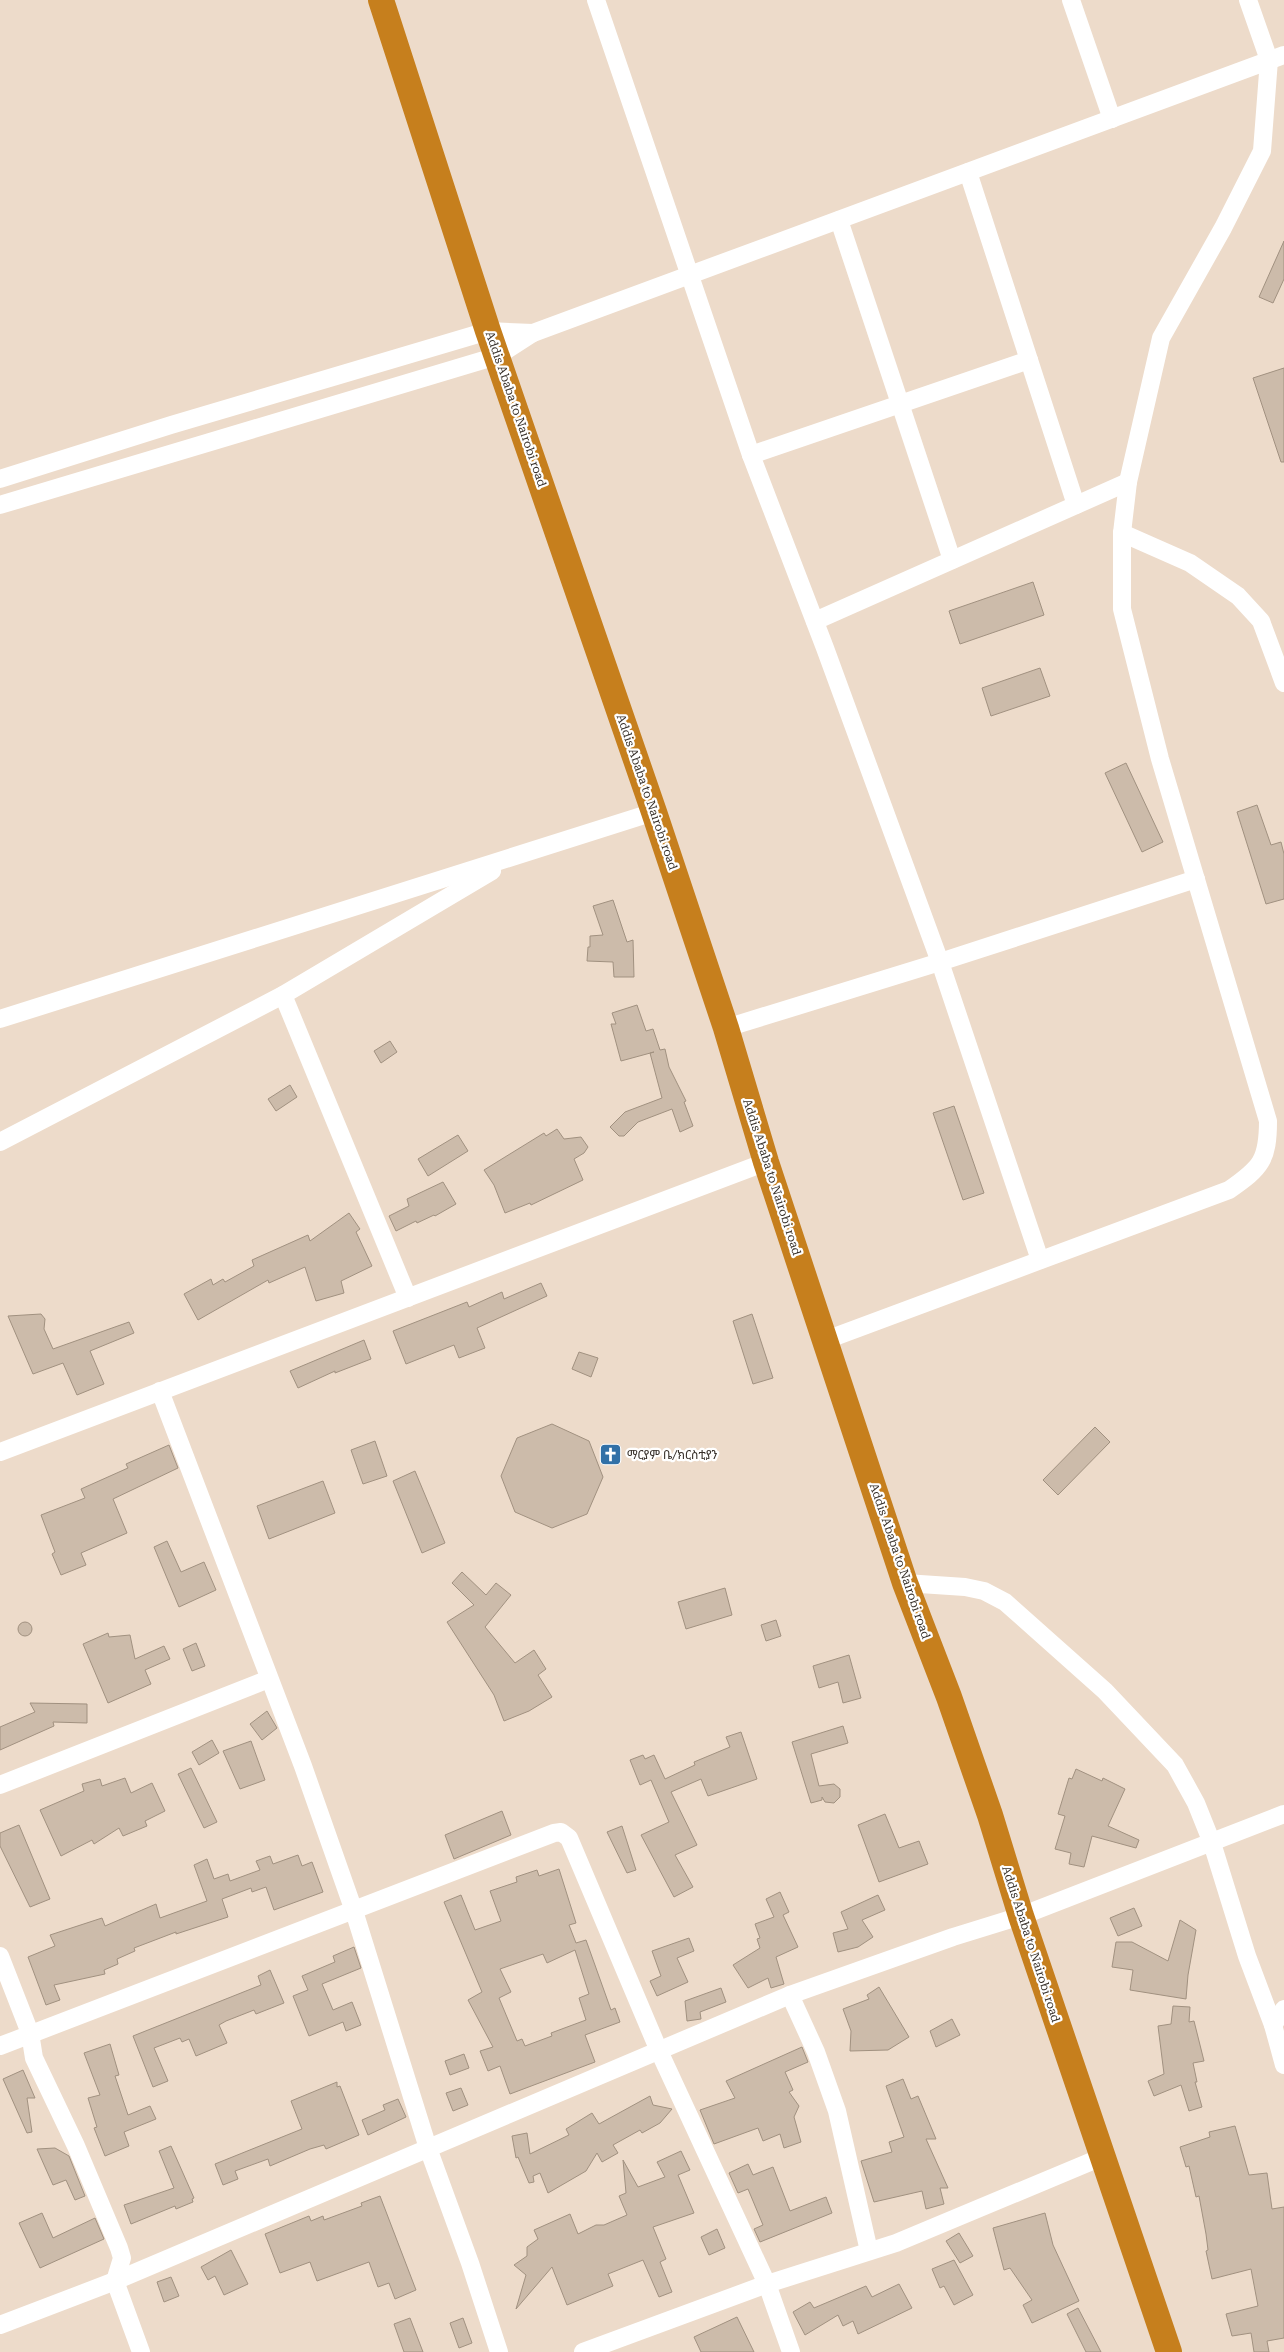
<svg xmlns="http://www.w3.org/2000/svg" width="1284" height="2352" font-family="'Roboto Serif','Noto Sans Ethiopic',serif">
	<rect width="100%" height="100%" fill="#eddbca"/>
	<g fill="#cba" stroke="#a19180" fill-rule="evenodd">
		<path d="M1284,241V279L1273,303L1259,297Z"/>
		<path d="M1284,368V462H1281L1253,378Z"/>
		<path d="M1033,582L1044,615L960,644L949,611Z"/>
		<path d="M1040,668L1050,696L991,716L982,688Z"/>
		<path d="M1126,763L1163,842L1142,852L1105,773Z"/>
		<path d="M1257,805L1271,845L1281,842L1284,854V899L1266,904L1237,812Z"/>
		<path d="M613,900L627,942L633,940L634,977H614L613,962L587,961L588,947H590V936L603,935L593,906Z"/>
		<path d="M637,1005L646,1031L653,1029L660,1050L665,1049L669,1067L686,1101L684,1102L693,1126L680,1132L672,1109L638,1122L624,1136H619L610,1127L625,1112L662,1098L650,1053L654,1052L621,1061L611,1024H616L612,1013Z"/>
		<path d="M390,1041L397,1052L381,1063L374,1051Z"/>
		<path d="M290,1085L297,1097L276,1111L268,1099Z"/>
		<path d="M954,1106L984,1193L963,1200L933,1113Z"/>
		<path d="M557,1129L564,1139L581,1137L588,1147L584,1153L574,1159L583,1180L531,1205L530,1203L505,1213L494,1185L484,1170L544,1133L546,1136Z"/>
		<path d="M458,1135L468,1151L428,1176L418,1159Z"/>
		<path d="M443,1182L456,1204L435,1216L434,1215L417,1223L416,1221L396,1231L389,1216L409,1206L407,1199Z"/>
		<path d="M349,1213L360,1229L356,1232L372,1266L341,1281L344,1293L316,1301L305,1267L269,1283L268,1280L198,1320L184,1294L211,1279L213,1285L223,1279L225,1282L254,1266L252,1260L308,1235L310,1241Z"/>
		<path d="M541,1283L547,1296L477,1328L485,1348L459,1358L454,1345L406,1364L393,1331L467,1302L469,1307L502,1292L504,1299Z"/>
		<path d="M41,1314L45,1319L44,1329L53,1349L129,1322L134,1333L90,1351L104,1384L77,1395L63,1363L33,1374L8,1316Z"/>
		<path d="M752,1314L773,1378L753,1384L733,1321Z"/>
		<path d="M364,1340L371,1359L335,1373V1371L298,1388L290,1371Z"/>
		<path d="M579,1352L598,1358L591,1377L572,1369Z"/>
		<path d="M552,1424L589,1441L603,1477L587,1514L552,1528L515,1512L501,1476L517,1438Z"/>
		<path d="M1095,1427L1110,1442L1058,1495L1043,1480Z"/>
		<path d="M375,1441L387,1476L363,1484L351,1450Z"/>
		<path d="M169,1445L178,1468L113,1499L127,1533L81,1553L86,1565L61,1575L52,1554L55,1552L41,1515L85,1498L81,1489L128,1468L126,1464Z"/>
		<path d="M415,1471L445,1543L422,1553L393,1481Z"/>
		<path d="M323,1481L335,1513L269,1539L257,1506Z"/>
		<path d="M167,1541L181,1572L204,1562L216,1590L179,1607L154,1547Z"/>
		<path d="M462,1572L486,1595L496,1583L511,1595L485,1627L515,1663L534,1650L546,1669L538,1675L552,1697L529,1711L504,1721L494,1695L447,1622L474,1605L452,1583Z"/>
		<path d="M725,1588L732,1615L686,1629L678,1602Z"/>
		<path d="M776,1620L781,1636L766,1641L761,1625Z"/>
		<circle cx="25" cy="1629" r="7"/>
		<path d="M108,1633L109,1637L130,1635L135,1659L164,1646L170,1659L145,1670L151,1684L108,1703L83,1644Z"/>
		<path d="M196,1643L205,1666L192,1671L183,1649Z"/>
		<path d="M849,1655L861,1698L843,1703L838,1682L819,1688L813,1666Z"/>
		<path d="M30,1703L87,1704V1723L53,1722L54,1726L0,1750V1727L35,1712Z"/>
		<path d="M267,1711L277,1728L262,1740L250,1724Z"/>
		<path d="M843,1726L848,1743L811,1754L819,1786L834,1784L840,1789V1797L834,1803L825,1802L822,1797V1800L811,1803L792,1742Z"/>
		<path d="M741,1732L757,1779L708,1796L701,1779L671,1792L697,1845L675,1855L693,1887L674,1897L641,1835L669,1822L651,1780L640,1785L630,1760L643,1755L645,1759L654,1755L665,1779L695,1765L694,1762L730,1747L726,1737Z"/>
		<path d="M212,1740L219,1753L199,1765L192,1752Z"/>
		<path d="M251,1741L265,1780L240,1789L223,1751Z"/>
		<path d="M191,1768L217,1822L204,1828L178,1774Z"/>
		<path d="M1076,1769L1102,1781L1103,1778L1125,1789L1108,1826L1139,1840L1136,1848L1092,1836L1084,1867L1069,1864L1071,1853L1055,1849L1065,1816L1058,1814L1069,1778L1072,1779Z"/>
		<path d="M125,1778L131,1793L152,1783L165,1811L145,1821L147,1826L123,1836L119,1828L94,1844L92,1840L61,1856L40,1810L84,1791L82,1784L100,1779L102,1786Z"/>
		<path d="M502,1811L511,1835L454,1859L445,1835Z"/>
		<path d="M885,1814L899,1848L919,1841L928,1864L879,1882L858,1825Z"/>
		<path d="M19,1825L50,1899L30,1907L0,1846V1833Z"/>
		<path d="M622,1826L636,1870L627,1873L607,1832Z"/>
		<path d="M298,1855L302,1866L312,1862L323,1892L274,1910L266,1887L252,1892L251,1888L222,1899L228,1917L176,1934V1932L134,1948L135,1951L117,1959L118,1964L104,1970L105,1974L54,1985L60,2000L46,2005L28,1957L55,1946L50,1935L102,1918L105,1926L156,1904L160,1918L207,1901L194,1865L207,1859L214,1879L228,1874L230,1881L260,1870L256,1861L270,1856L273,1864Z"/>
		<path d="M559,1869L576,1923L569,1925L576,1943L586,1940L611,2010L615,2008L620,2022L585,2035L595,2062L510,2094L500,2066L488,2071L480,2051L493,2047L468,2000L482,1992L444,1902L461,1895L475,1930L501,1921L490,1891L517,1882L516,1877L537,1870L539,1876ZM575,1950L589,1994L579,1998L586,2020L551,2033L552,2036L525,2046L522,2039L517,2041L499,1998L511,1992L500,1969L543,1954L547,1963Z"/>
		<path d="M780,1892L789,1912L783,1915L798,1947L776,1957L784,1984L771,1988L768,1978L748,1988L733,1965L760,1948L757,1939L760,1938L755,1924L774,1917L766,1899Z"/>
		<path d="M878,1895L885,1910L862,1920L873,1937L858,1947L838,1952L833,1933L848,1929L841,1912Z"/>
		<path d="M1134,1908L1142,1926L1118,1936L1110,1918Z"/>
		<path d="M1180,1920L1196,1930L1188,1975L1186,1999L1130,1990L1133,1970L1112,1967L1116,1942H1132L1168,1961Z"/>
		<path d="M689,1938L694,1951L677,1958L688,1982L657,1996L650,1981L661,1976L652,1951Z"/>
		<path d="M354,1947L361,1968L322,1984L333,2010L352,2002L361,2025L346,2031L343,2022L309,2036L293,1996L308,1990L302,1976L335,1962L333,1956Z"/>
		<path d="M270,1970L284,2003L256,2014L254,2010L226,2021L219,2025L227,2043L196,2056L189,2039L182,2042L180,2038L154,2048L168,2081L153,2087L133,2036L261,1985L258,1976Z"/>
		<path d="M879,1987L909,2037L888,2050L850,2051L851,2031L843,2009L869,1999L867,1995Z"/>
		<path d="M721,1988L726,2002L700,2012L701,2019L687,2021L685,2001Z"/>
		<path d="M1173,2006L1190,2007L1189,2022L1194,2021L1204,2061L1193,2063L1197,2082H1195L1202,2107L1189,2111L1181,2085L1154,2096L1148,2081L1164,2074L1158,2026L1171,2024Z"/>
		<path d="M952,2019L960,2035L936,2047L930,2031Z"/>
		<path d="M110,2044L119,2075L115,2076L128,2115L150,2106L156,2119L124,2132L129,2146L105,2156L94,2128L97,2127L88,2098L100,2095L84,2053Z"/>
		<path d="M802,2047L808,2062L785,2072L793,2090L789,2092L799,2106L794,2117L801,2142L784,2148L780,2134L763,2141L758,2128L714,2144L700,2110L735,2098L726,2081Z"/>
		<path d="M464,2054L469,2068L450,2075L445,2061Z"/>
		<path d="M23,2070L35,2098H27L32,2132L27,2133L3,2079Z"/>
		<path d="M903,2079L911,2099L918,2096L936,2139H926L948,2188H940L944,2204L926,2209L922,2191L874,2202L861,2161L892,2152L889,2142L904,2137L886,2086Z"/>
		<path d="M337,2082V2087L340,2086L359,2135L326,2149L324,2145L310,2149L270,2166L268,2159L235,2171L238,2179L223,2185L215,2164L302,2129L291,2101Z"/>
		<path d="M461,2088L468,2105L453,2111L446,2093Z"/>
		<path d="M650,2096L653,2105L672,2109L660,2123L642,2133L640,2130L613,2145L618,2153L602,2162L597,2153L586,2171L548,2193L540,2173L533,2176L534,2182L529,2183L518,2157L516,2158L512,2136L527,2133L530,2154L569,2135L566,2129L592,2113L599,2124Z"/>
		<path d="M398,2099L406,2117L368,2135L362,2120L385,2110L383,2105Z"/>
		<path d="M1235,2126L1249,2175L1267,2173L1272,2209L1284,2207V2338L1267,2341L1269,2352H1254L1251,2333L1232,2336L1226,2314L1258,2306L1251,2269L1212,2279L1206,2251L1208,2250L1206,2234L1199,2196L1196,2197L1189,2166L1186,2167L1180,2147L1210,2137L1209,2132Z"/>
		<path d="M171,2146L194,2198L192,2199L193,2202L176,2209L175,2206L131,2224L124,2205L174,2188L159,2151Z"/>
		<path d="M55,2148L69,2156L85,2196L75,2200L66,2180L53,2185L37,2149Z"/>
		<path d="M681,2151L690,2170L678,2175L694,2213L653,2227L666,2259L660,2262L672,2292L659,2297L643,2260L608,2274L613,2286L567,2305L552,2267L516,2309L526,2275L514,2265L527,2256V2247L538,2239L534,2230L570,2214L578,2234L596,2225H604L627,2215L619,2196L626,2193L623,2160L638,2187L665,2177L657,2162Z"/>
		<path d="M748,2164L753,2175L773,2167L790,2211L826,2197L832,2213L760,2242L754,2229L763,2225L748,2189L738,2193L729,2173Z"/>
		<path d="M380,2196L416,2290L395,2299L389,2283L378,2287L369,2262L317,2281L310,2262L280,2273L265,2234L309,2216L311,2221L323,2216L324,2220L362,2206L361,2203Z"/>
		<path d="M42,2213L53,2238L95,2218L104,2239L40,2268L19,2223Z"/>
		<path d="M1045,2213L1053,2245L1079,2301L1032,2323L1023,2305L1032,2300L1010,2268L1004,2270L993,2228Z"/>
		<path d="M717,2229L725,2248L709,2255L701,2237Z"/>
		<path d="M959,2233L973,2256L960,2263L946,2241Z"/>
		<path d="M231,2250L248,2284L224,2295L215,2276L208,2280L201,2267Z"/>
		<path d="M954,2260L973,2295L954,2305L944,2286L940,2288L932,2269Z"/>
		<path d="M171,2277L179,2296L164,2302L157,2282Z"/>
		<path d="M899,2284L912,2308L858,2334L853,2321L843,2326L838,2315L805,2335L793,2312L810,2302L814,2308L866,2286L872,2297Z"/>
		<path d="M1078,2308L1101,2352H1086L1067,2314Z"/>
		<path d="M737,2317L754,2352H701L694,2337Z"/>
		<path d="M410,2318L423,2352H404L394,2324Z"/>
		<path d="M463,2318L472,2343L459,2348L450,2323Z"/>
	</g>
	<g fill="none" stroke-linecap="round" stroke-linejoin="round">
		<g stroke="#fff" stroke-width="18">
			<path d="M596,0L751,455L825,648L940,962L1040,1260"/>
			<path d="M1071,0L1112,119"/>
			<path d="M968,172L1076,505"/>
			<path d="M839,220L952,560"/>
			<path d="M533,333L1284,55"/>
			<path d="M751,455L1029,360"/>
			<path d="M0,479L171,425L488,331L533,333L497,356L0,505"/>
			<path d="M1122,533L1190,563L1238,596L1261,621L1284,683"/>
			<path d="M815,621L1128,482"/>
			<path d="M283,995L408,1298"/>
			<path d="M0,1019L654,812"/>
			<path d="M726,1028L940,962L1196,879"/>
			<path d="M0,1142L283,995L492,871"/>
			<path d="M826,1340L1229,1190C1261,1168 1268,1160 1268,1121L1160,759L1122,609V533L1128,482L1161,338L1223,228L1262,151L1269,60L1248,0"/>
			<path d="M160,1391L303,1766L354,1911L428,2148L470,2263L499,2352"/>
			<path d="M0,1452L766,1162"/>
			<path d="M905,1583L965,1587L984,1591L1005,1602L1105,1691L1175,1765L1196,1803L1212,1843L1247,1956L1273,2025L1284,2065"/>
			<path d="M0,1785L269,1679"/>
			<path d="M0,1956L30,2033L34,2058L76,2146L119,2248L122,2258L115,2281L141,2352"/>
			<path d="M790,1995L816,2052L837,2111L869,2251"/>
			<path d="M1273,2025L1284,2009"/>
			<path d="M0,2046L554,1833L561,1832L569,1838L659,2051L767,2284L791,2352"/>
			<path d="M0,2325L115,2281L790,1995L953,1937L1021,1916L1284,1814"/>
			<path d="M583,2352L767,2284L896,2243L1102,2157"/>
		</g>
		<path stroke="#c67f1d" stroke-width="26" d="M381,0L488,331L654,812L726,1028L766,1162L905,1583L949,1697L990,1815L1021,1916L1169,2352"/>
	</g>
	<defs>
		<symbol id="church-square" viewBox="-11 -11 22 22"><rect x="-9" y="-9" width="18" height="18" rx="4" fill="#3170a7" stroke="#fff"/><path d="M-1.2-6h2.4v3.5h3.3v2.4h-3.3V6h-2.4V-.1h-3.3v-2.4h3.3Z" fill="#fff"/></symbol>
	</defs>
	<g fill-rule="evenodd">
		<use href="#church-square" x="598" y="1442" width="25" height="25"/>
	</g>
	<g text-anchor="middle" stroke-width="4.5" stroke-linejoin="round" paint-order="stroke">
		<g font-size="12" fill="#37302a" stroke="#fff">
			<text transform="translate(516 409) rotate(71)" y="4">Addis Ababa to Nairobi road</text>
			<text transform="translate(647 792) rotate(71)" y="4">Addis Ababa to Nairobi road</text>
			<text transform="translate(772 1177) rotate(72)" y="4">Addis Ababa to Nairobi road</text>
			<text transform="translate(900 1561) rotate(71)" y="4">Addis Ababa to Nairobi road</text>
			<text transform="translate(1031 1944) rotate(72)" y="4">Addis Ababa to Nairobi road</text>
		</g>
		<g font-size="12" fill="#37302a" stroke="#fff" text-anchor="start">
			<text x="627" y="1459">ማርያም ቤ/ክርስቲያን</text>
		</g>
	</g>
</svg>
